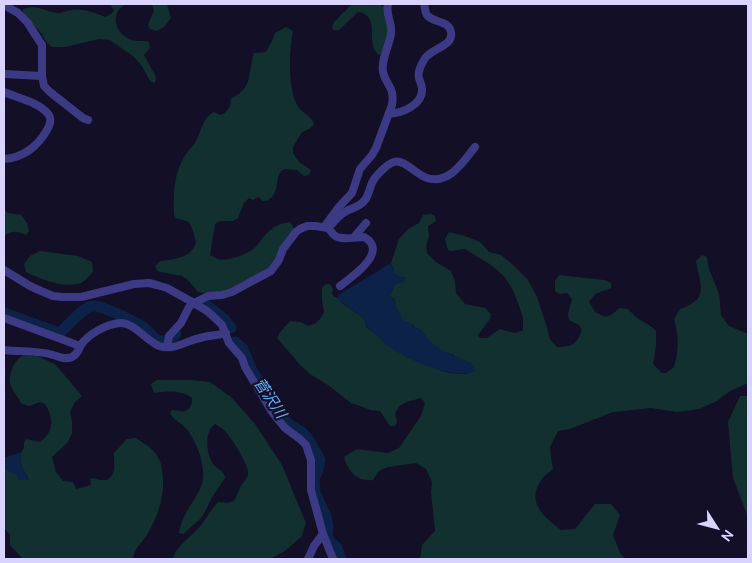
<svg xmlns="http://www.w3.org/2000/svg" width="752" height="563" font-family="Ubuntu,'Noto Sans JP',sans-serif">
	<rect width="100%" height="100%" fill="#130f26"/>
	<g fill="#12302f">
		<path d="M110,4H126C110,12 114,32 129,39C135,42 143,40 149,42L150,48L144,55L155,75L156,80L154,83L150,81L142,66L134,57L110,40L99,39L65,47H52L47,43L41,33L23,13V9C40,4 43,12 58,13C62,13 66,11 70,10C81,8 94,12 105,17L111,14L114,10Z"/>
		<path d="M147,4H167L171,18L164,27L157,31L150,29L148,25L154,10L152,5Z"/>
		<path d="M352,4C361,4 377,0 385,8C389,11 390,18 393,23L384,52L379,55C364,44 382,15 358,12L339,30H333L332,27L334,22Z"/>
		<path d="M286,27L293,31C289,50 287,92 299,108C304,114 313,117 314,125L309,129L302,132L293,147V153L299,162L311,170L309,175L304,176L297,170L285,169L281,171L278,177L276,189L273,196L267,201H263L258,197L253,200L249,198L244,203L238,218L233,221H220L215,224L210,255C213,256 215,258 217,259C225,262 245,255 252,250C259,245 262,237 268,232C274,226 282,223 290,222L294,229L293,233L268,270L244,283L224,291L204,293L198,292L188,280L182,276L166,273L157,271L155,266L160,261C170,260 186,258 192,250C194,248 195,245 196,242L193,231L189,222L176,218L174,215C173,195 174,174 184,157C187,151 193,147 196,141C201,131 203,117 214,112L220,115L225,113L230,106L231,99C235,96 241,93 244,89C251,80 250,64 254,53L266,52L272,41L275,33Z"/>
		<path d="M4,209L8,213L21,215L27,223L29,231L26,235C17,231 13,230 4,236Z"/>
		<path d="M431,214L435,216L436,221L428,226L429,236L426,246L427,253L436,262L451,271L455,281L456,293L465,304L485,308L491,314L490,319L478,335L480,338H487L500,329L515,333L523,330V318L519,306L513,290L504,276L491,265L465,249L451,251L448,250L445,239L449,232L465,236L480,242L489,252L501,255L513,265L528,280L537,297L545,321L550,339L557,347C572,347 577,344 582,330L579,325L569,320L568,314L572,299L567,293L559,294L555,291V281L559,275L604,280L611,283V288L595,294L589,302L595,312L605,317L611,315L620,308L628,309L637,318L652,327L656,331V346L653,364L662,373H666L674,367C679,349 679,337 674,319L680,309C710,299 700,285 696,261L702,255L707,257L709,269L719,294L721,315L729,326L748,334V383L730,391L717,401L699,409L677,412L651,408L613,412L570,429L558,431L550,447L551,457L553,469C549,472 544,476 541,480C526,503 544,517 561,530L575,529L595,504H611L620,515L613,535L620,553L625,559H420L422,545L435,531L431,492L432,482L426,469L416,463L388,467L379,471L373,480C357,482 348,471 344,457L357,449L388,453L399,448L421,416L425,403L421,398L407,402L399,406L395,414L397,422L395,426H390L380,411L371,410L351,403L342,396L328,385L310,374L301,366L277,338L280,332L290,321L300,322L308,326L316,323L321,318L324,312L322,300V288L326,284H330L333,289L332,294L334,297L338,298L343,304L361,316L365,320L366,327L406,357L442,371L450,373L467,374L454,355L444,352L434,346L429,341L420,329L415,328L413,325L404,321L401,317V314C396,310 395,306 395,300L390,296L394,285L398,283L403,282L405,278C389,274 397,274 391,263L399,239L408,229L419,223L423,215Z"/>
		<path d="M40,251L78,256L92,262L93,272C89,276 85,281 81,283C62,289 42,279 26,272L24,264L30,256Z"/>
		<path d="M23,355L37,356L55,364L82,396L75,402L70,412L72,422V433L68,442L52,457L56,472L63,481L73,482L76,489L91,485L90,479L94,478L99,480H107C118,471 113,465 114,453L127,439L136,438C145,444 154,449 159,459C161,462 161,466 162,470C166,492 159,514 148,533C143,543 134,547 133,559H23L10,545V535L4,528V467L8,471L14,472L18,476L29,479C23,470 16,457 24,448V442L26,439L40,442C54,432 54,418 45,404L40,402L29,406L22,404C19,399 11,389 10,383C8,373 15,360 23,355Z"/>
		<path d="M157,380H191L210,382L231,397L255,424L282,465L306,523L302,536L285,551L270,559H173C177,544 192,537 201,525C207,518 211,509 218,502C234,504 234,503 240,488C242,483 247,479 248,475C250,465 231,438 225,431C222,428 219,426 215,424C204,432 206,453 213,464C218,470 224,470 225,478L211,499L205,512L200,519L183,534L179,533C182,515 191,506 199,491C209,473 199,448 189,432C184,424 174,421 170,413L172,410C175,410 177,411 180,411C188,413 193,405 192,398C181,390 167,391 154,393L151,384Z"/>
		<path d="M740,396H748V517L733,478L728,422Z"/>
	</g>
	<g fill="#0c2248">
		<path d="M391,263C394,269 392,263 393,270C394,276 400,276 405,278V281C403,283 397,283 394,285L390,296L395,301C395,306 396,310 401,314V317L404,321L410,322L415,328L420,329C434,350 449,353 471,363L474,366L476,371C456,381 404,359 387,345C383,342 380,338 376,334C373,332 369,330 367,327C364,324 366,320 362,317C355,310 345,307 338,298V295Z"/>
		<path d="M21,452C19,462 24,472 29,480H18C17,473 14,474 8,471C8,471 4,468 4,467V458Z"/>
	</g>
	<g fill="none" stroke-linecap="round" stroke-linejoin="round">
		<g stroke="#0c2248" stroke-width="11">
			<path d="M204,303L224,319L231,328"/>
			<path d="M4,313L59,333C69,326 81,308 93,306C102,305 135,322 143,327C149,331 154,341 162,341C167,341 172,337 176,334"/>
			<path d="M235,342L243,349L252,371L280,412L284,420L290,425L303,433L309,440L320,460L318,470L314,478L315,493L326,516L328,527L327,535L329,541L337,548L341,559"/>
		</g>
		<g stroke="#3d3a85" stroke-width="8">
			<path d="M4,5L18,13L27,22L42,45V76L44,86L50,92L83,118L88,120"/>
			<path d="M4,74L42,76"/>
			<path d="M4,92C18,98 39,102 49,115C52,120 50,125 47,130C38,146 23,158 4,159"/>
			<path d="M389,114C402,113 423,105 422,89C422,85 420,82 419,78C417,72 421,65 424,60C430,48 454,47 451,32C449,20 433,23 427,15C425,12 425,7 424,4"/>
			<path d="M324,227L338,208L352,193L360,169L372,155L376,148L392,105C395,86 386,86 383,72C381,59 389,46 391,34C393,24 385,14 388,4"/>
			<path d="M328,228C333,223 337,218 342,214C349,208 359,208 365,200C369,195 369,189 372,183C375,176 387,164 394,162C400,160 406,165 411,168C416,172 421,176 427,178C449,185 464,161 475,147"/>
			<path d="M354,237L366,223"/>
			<path d="M4,270L30,286L41,291L53,296L62,297H81L134,284L149,283L157,285L167,288L194,303L207,311L216,319L222,325L229,343L242,358L245,367L272,412L285,428L300,439L306,445L311,460V490L323,534L333,559"/>
			<path d="M4,318L80,346"/>
			<path d="M167,347L169,336L181,323L189,307L194,303L208,296L222,295L232,292L271,271L279,260L283,249L296,232L300,229L307,226H315L328,228C330,230 332,233 334,235C341,241 355,237 364,237C390,251 352,277 340,286"/>
			<path d="M4,350C20,352 38,350 53,355C60,357 65,360 72,357C78,354 78,350 81,345C88,334 107,324 120,323C133,322 147,341 159,346C175,351 185,341 200,338C208,335 217,336 226,333"/>
			<path d="M308,559L314,546L323,534"/>
		</g>
	</g>
	<g text-anchor="middle" stroke-width="4.5" stroke-linejoin="round" paint-order="stroke">
		<g font-size="15" font-style="italic" fill="#62b6ff" stroke="#130f26">
			<text transform="translate(270 398) rotate(56)" y="5">菅沢川</text>
		</g>
	</g>
	<rect width="752" height="563" fill="none" stroke="#d9d4ff" stroke-width="10"/>
	<g transform="translate(717 528) rotate(126)" stroke="#130f26" stroke-width="4" paint-order="stroke">
	<path d="M0-4L9 19L0 12L-9 19Z" fill="#d9d4ff"/>
	<text y="-8" font-size="14" font-weight="bold" text-anchor="middle" fill="#d9d4ff">N</text>
	</g>
</svg>
